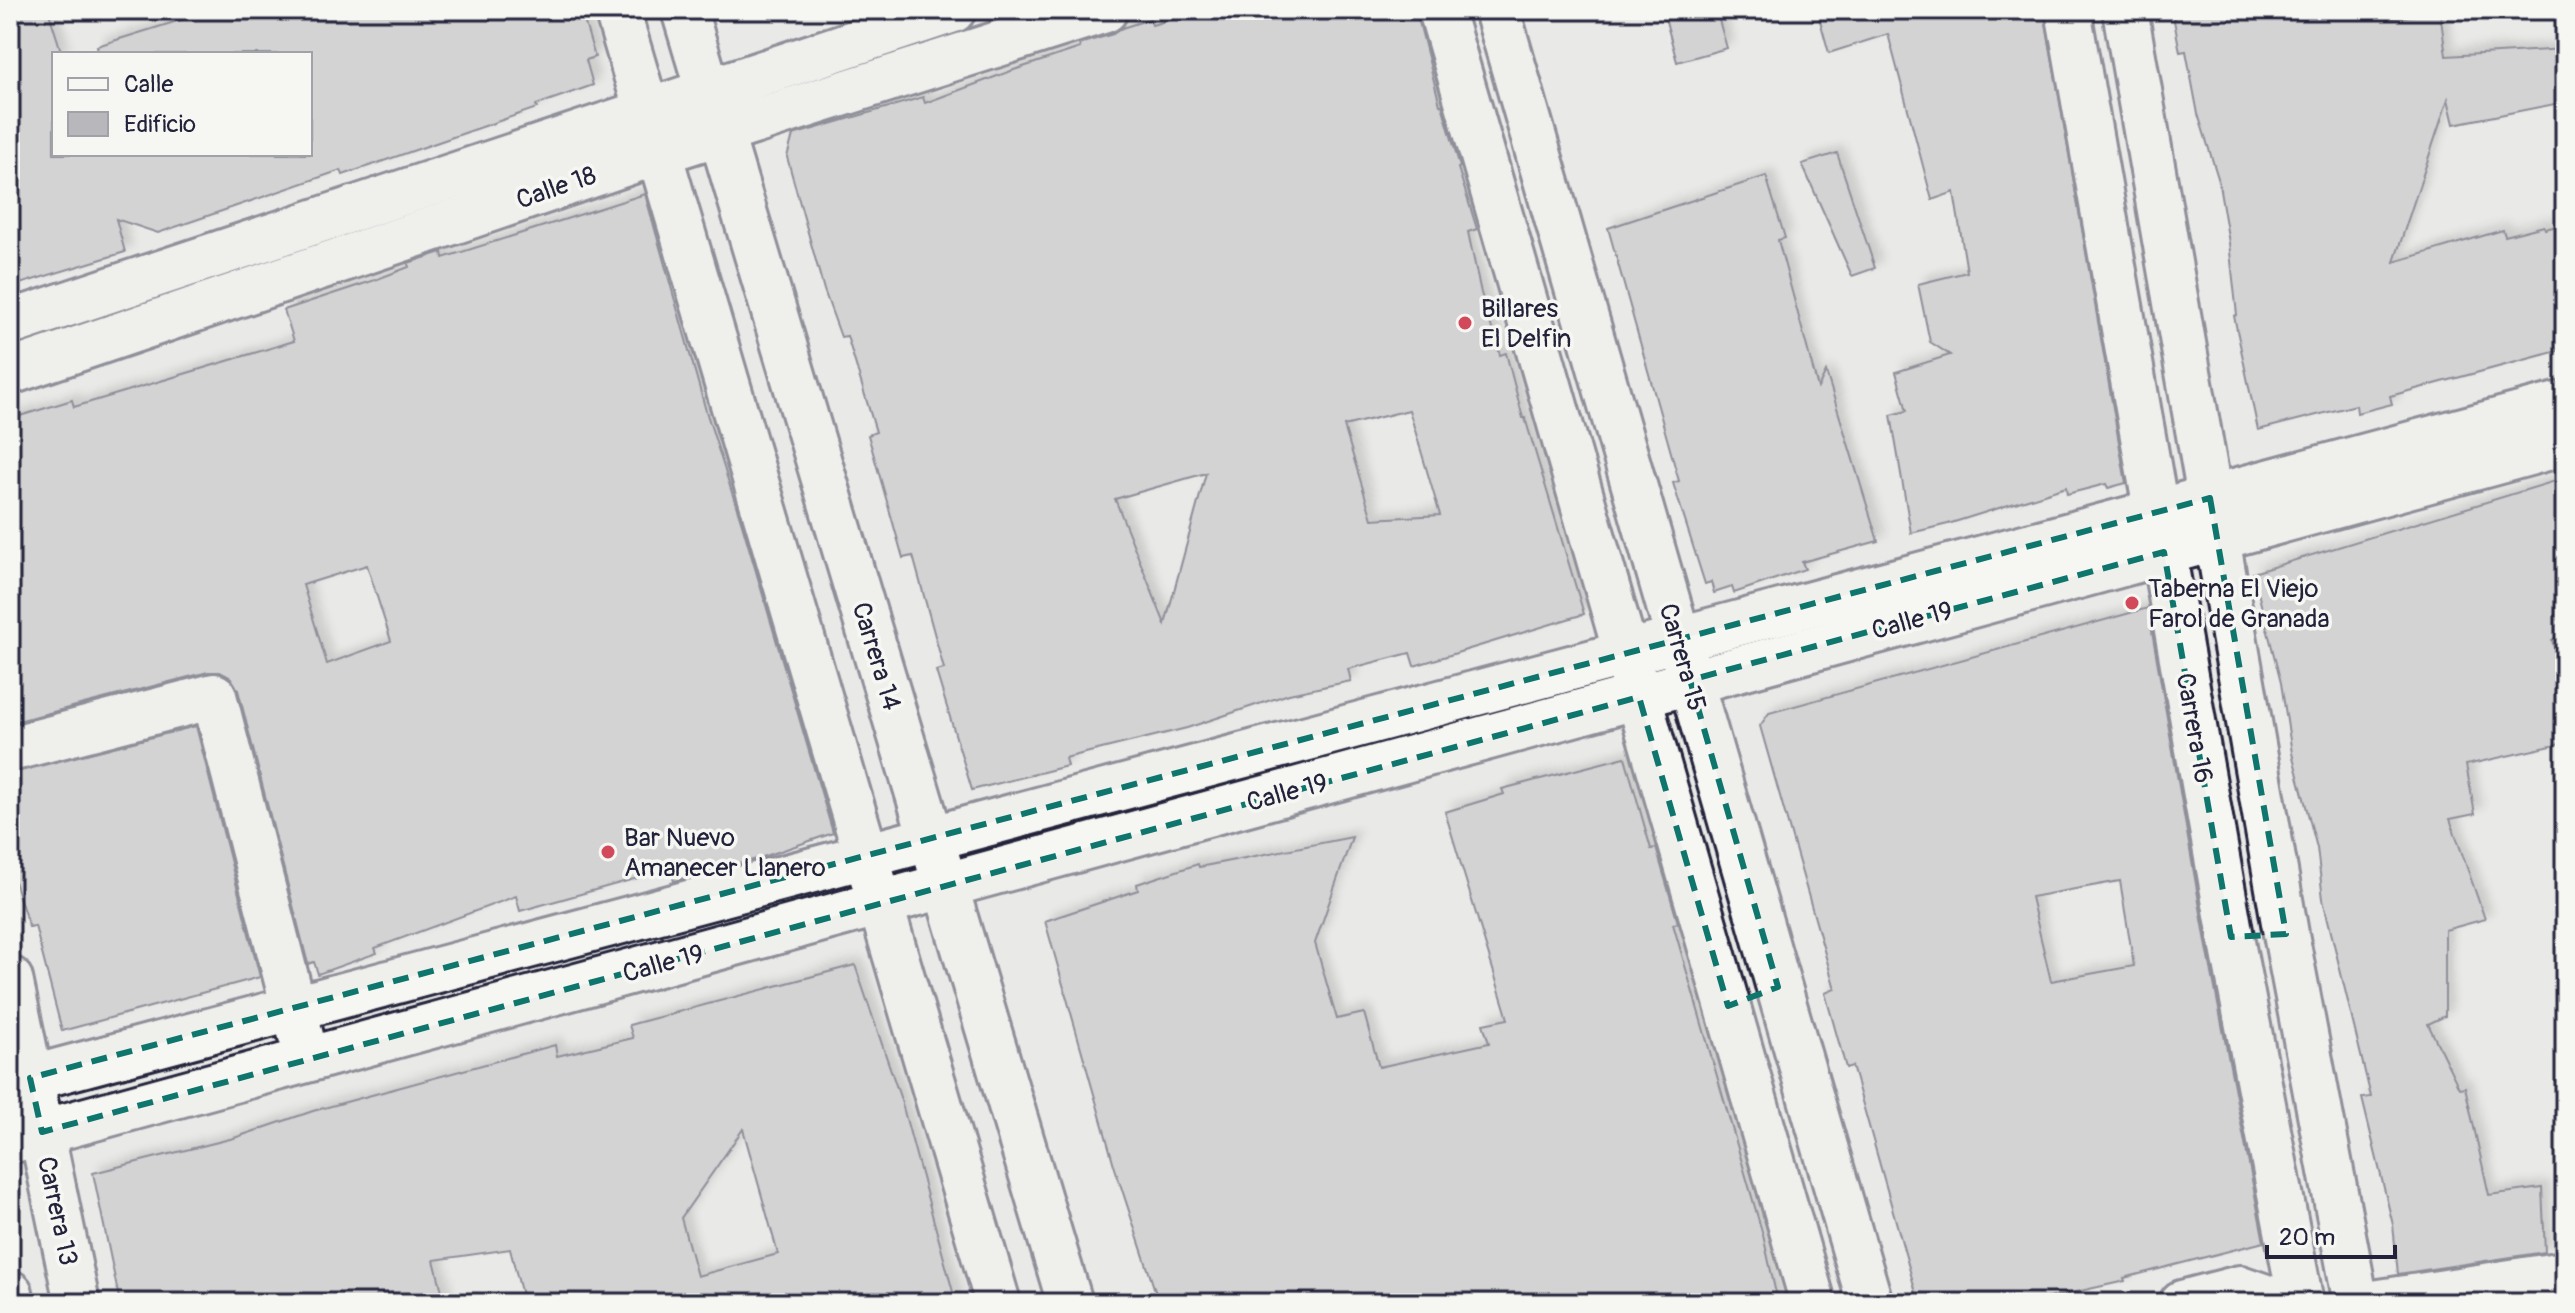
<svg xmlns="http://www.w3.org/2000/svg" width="2575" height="1313" font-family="Pangolin,sans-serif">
	<defs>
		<filter id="shadow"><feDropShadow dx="7" dy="-7" stdDeviation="4" flood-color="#0004"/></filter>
	</defs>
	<rect width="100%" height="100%" fill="#e9e9e7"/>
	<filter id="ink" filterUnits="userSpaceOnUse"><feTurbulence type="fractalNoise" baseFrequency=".0125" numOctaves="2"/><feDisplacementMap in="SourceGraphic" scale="16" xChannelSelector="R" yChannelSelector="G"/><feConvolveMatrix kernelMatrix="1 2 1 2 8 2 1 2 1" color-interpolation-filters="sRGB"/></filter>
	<g filter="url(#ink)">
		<g fill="#b8b8bc" stroke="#22223b" stroke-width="2" fill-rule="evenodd" filter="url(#shadow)">
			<path d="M10,10H48L62,54H54V154H310V54H98L97,46L213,10H581L595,57L586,60L593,85L536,105L537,108L343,175L341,170L158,233L116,219L125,252L10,287Z"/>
			<path d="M1205,10H1416L1440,105H1442L1460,167L1458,168L1477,229L1468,232L1481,293L1500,355L1506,353L1523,418H1525L1584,614L1414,666L1410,653L1348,669L1351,681L1289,694L1187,728L1065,758L1067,766L972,790L936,671L944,669L913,556L903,558L868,435L876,432L847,336L841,337L824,290L787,157L793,135L923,97L925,103L1011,71L1080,48L1079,44L1113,34L1122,28L1150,19L1152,25ZM1409,410L1440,515L1372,519L1344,426ZM1206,473L1165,624L1115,499Z"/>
			<path d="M1663,10H1716L1727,48L1677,62Z"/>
			<path d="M1817,10H2044L2126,483L2108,488L2106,484L2067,494L2066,487L1948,524L1911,533L1891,415L1907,411L1896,372L1950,355L1930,342L1918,284L1967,272L1954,192L1932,200L1888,34L1829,53Z"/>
			<path d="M2172,10H2385L2387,19L2440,12L2446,56L2565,49V102L2454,124L2448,99L2394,262L2503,230L2505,236L2544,226L2545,229L2565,224V349L2390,396L2392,404L2357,413L2356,405L2258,430L2234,316L2237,315L2229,243L2218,178L2198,114L2186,51L2180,52Z"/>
			<path d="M1837,153L1875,268L1852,276L1802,164Z"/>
			<path d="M1766,176L1785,238L1778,240L1818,388L1826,372L1878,541L1802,562L1805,569L1734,593L1732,587L1714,593L1711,582L1705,584L1673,483L1679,481L1608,228Z"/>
			<path d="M645,194L706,411L742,524L833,833L757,859L674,881L670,869L520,911L516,896L375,948L377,953L318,974L314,962L308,964L238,690L231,678L220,672H208L10,723V419L72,400L74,407L294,341L284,310L375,280L409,267L408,263L442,252L443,258ZM367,565L391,641L327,664L303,585Z"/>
			<path d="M2565,478V631L2552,640L2565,691V743L2466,765L2475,814L2450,819L2485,919L2445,930V1016L2428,1024L2459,1088L2465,1087L2489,1195L2542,1188L2545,1252L2398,1274L2393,1225L2362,1098L2371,1097L2323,899L2317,848L2292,753L2281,683L2253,573Z"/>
			<path d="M2148,608L2206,942L2264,1242L2124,1278L2125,1281L2027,1303H1919L1852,1066L1846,1068L1825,993L1835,989L1760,726L1769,713ZM2120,881L2134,966L2051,981L2031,897Z"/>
			<path d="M196,726L260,977L62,1031L35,926L29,927L10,869V773Z"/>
			<path d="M1625,757L1651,849L1656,848L1678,923L1673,924L1763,1235L1778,1303H1159L1114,1165L1045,921L1138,890L1137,884L1198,864L1199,867L1352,837L1315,943L1337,1019L1364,1013L1379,1067L1489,1043L1483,1024L1508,1019L1445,812L1504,794L1502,789Z"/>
			<path d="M855,965L901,1100L956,1303H524L510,1249L434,1260L445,1303H120L93,1173L234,1138L313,1111L555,1045L557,1056L633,1038L629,1025ZM743,1129L778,1254L697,1276L681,1218Z"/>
		</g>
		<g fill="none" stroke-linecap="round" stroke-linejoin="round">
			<defs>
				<g id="minor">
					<path d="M617,10L998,1303"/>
					<path d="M684,10L1070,1303"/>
					<path d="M1441,10L1813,1303"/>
					<path d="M1497,10L1870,1303"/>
					<path d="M2068,10L2231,937L2301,1303"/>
					<path d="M2125,10L2286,934L2356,1303"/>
					<path d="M10,323L953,10"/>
					<path d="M10,372L659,152L1105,10"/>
					<path d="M10,749L214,696L301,1036"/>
					<path d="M10,1084L2565,403"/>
					<path d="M10,1141L2565,443"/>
					<path d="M2182,1303L2240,1288L2283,1303"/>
					<path d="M2373,1303L2565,1274"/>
				</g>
				<g id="major">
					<path d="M10,979L77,1303"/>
					<path d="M10,1293L12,1303"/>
				</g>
			</defs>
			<use href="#minor" stroke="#22223b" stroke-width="50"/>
			<use href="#major" stroke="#22223b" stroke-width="50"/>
			<use href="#minor" stroke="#f6f6f2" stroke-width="44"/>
			<use href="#major" stroke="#f6f6f2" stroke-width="44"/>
		</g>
	</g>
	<path d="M0 0H2575V1313H0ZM2210,498L2286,934L2231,937L2164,552L1690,680L1778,987L1728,1006L1639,697L42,1132L30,1078Z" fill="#e9e9e7" fill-opacity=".55" fill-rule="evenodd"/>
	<path fill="none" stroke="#0f766e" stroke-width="6" stroke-dasharray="16 10" stroke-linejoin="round" d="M2210,498L2286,934L2231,937L2164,552L1690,680L1778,987L1728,1006L1639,697L42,1132L30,1078Z"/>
	<g fill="#d1495b" stroke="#f6f6f2" stroke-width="3">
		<circle cx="1465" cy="323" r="8"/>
		<circle cx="2132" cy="603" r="8"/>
		<circle cx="608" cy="852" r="8"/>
	</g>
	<g text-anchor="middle" stroke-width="7" stroke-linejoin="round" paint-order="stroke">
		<g font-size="26" fill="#22223b" stroke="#f6f6f2">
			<text transform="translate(556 187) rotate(-19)" y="9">Calle 18</text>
			<text transform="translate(1912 620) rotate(-15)" y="9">Calle 19</text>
			<text transform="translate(877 656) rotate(73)" y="9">Carrera 14</text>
			<text transform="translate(1683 657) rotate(74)" y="9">Carrera 15</text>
			<text transform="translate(2195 728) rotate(80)" y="9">Carrera 16</text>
			<text transform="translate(1287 792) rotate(-15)" y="9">Calle 19</text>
			<text transform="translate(663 963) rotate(-15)" y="9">Calle 19</text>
			<text transform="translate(58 1211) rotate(78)" y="9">Carrera 13</text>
		</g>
		<g font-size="26" fill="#22223b" stroke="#f6f6f2" text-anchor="start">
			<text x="1481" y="317">Billares<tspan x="1481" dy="30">El Delfin</tspan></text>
			<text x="2148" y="597">Taberna El Viejo<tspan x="2148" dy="30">Farol de Granada</tspan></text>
			<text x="624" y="846">Bar Nuevo<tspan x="624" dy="30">Amanecer Llanero</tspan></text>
		</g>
	</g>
	<rect width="2575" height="1313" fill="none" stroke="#f6f6f2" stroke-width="40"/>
	<rect x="20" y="20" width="2535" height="1273" fill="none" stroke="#22223b" stroke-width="3" filter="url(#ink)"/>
	<rect x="52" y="52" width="260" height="104" fill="#f6f6f2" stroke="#a1a1a9" stroke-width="2"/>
	<rect x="68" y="78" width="40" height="12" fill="#f6f6f2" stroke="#a1a1a9" stroke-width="2"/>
	<text x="124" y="92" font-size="24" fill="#22223b">Calle</text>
	<rect x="68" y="112" width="40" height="24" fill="#b8b8bc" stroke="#a1a1a9" stroke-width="2"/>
	<text x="124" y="132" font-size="24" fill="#22223b">Edificio</text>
	<path d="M2267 1245v12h128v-12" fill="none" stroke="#22223b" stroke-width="4"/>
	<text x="2279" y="1245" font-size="24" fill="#22223b" stroke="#f6f6f2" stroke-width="6" paint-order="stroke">20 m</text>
</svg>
